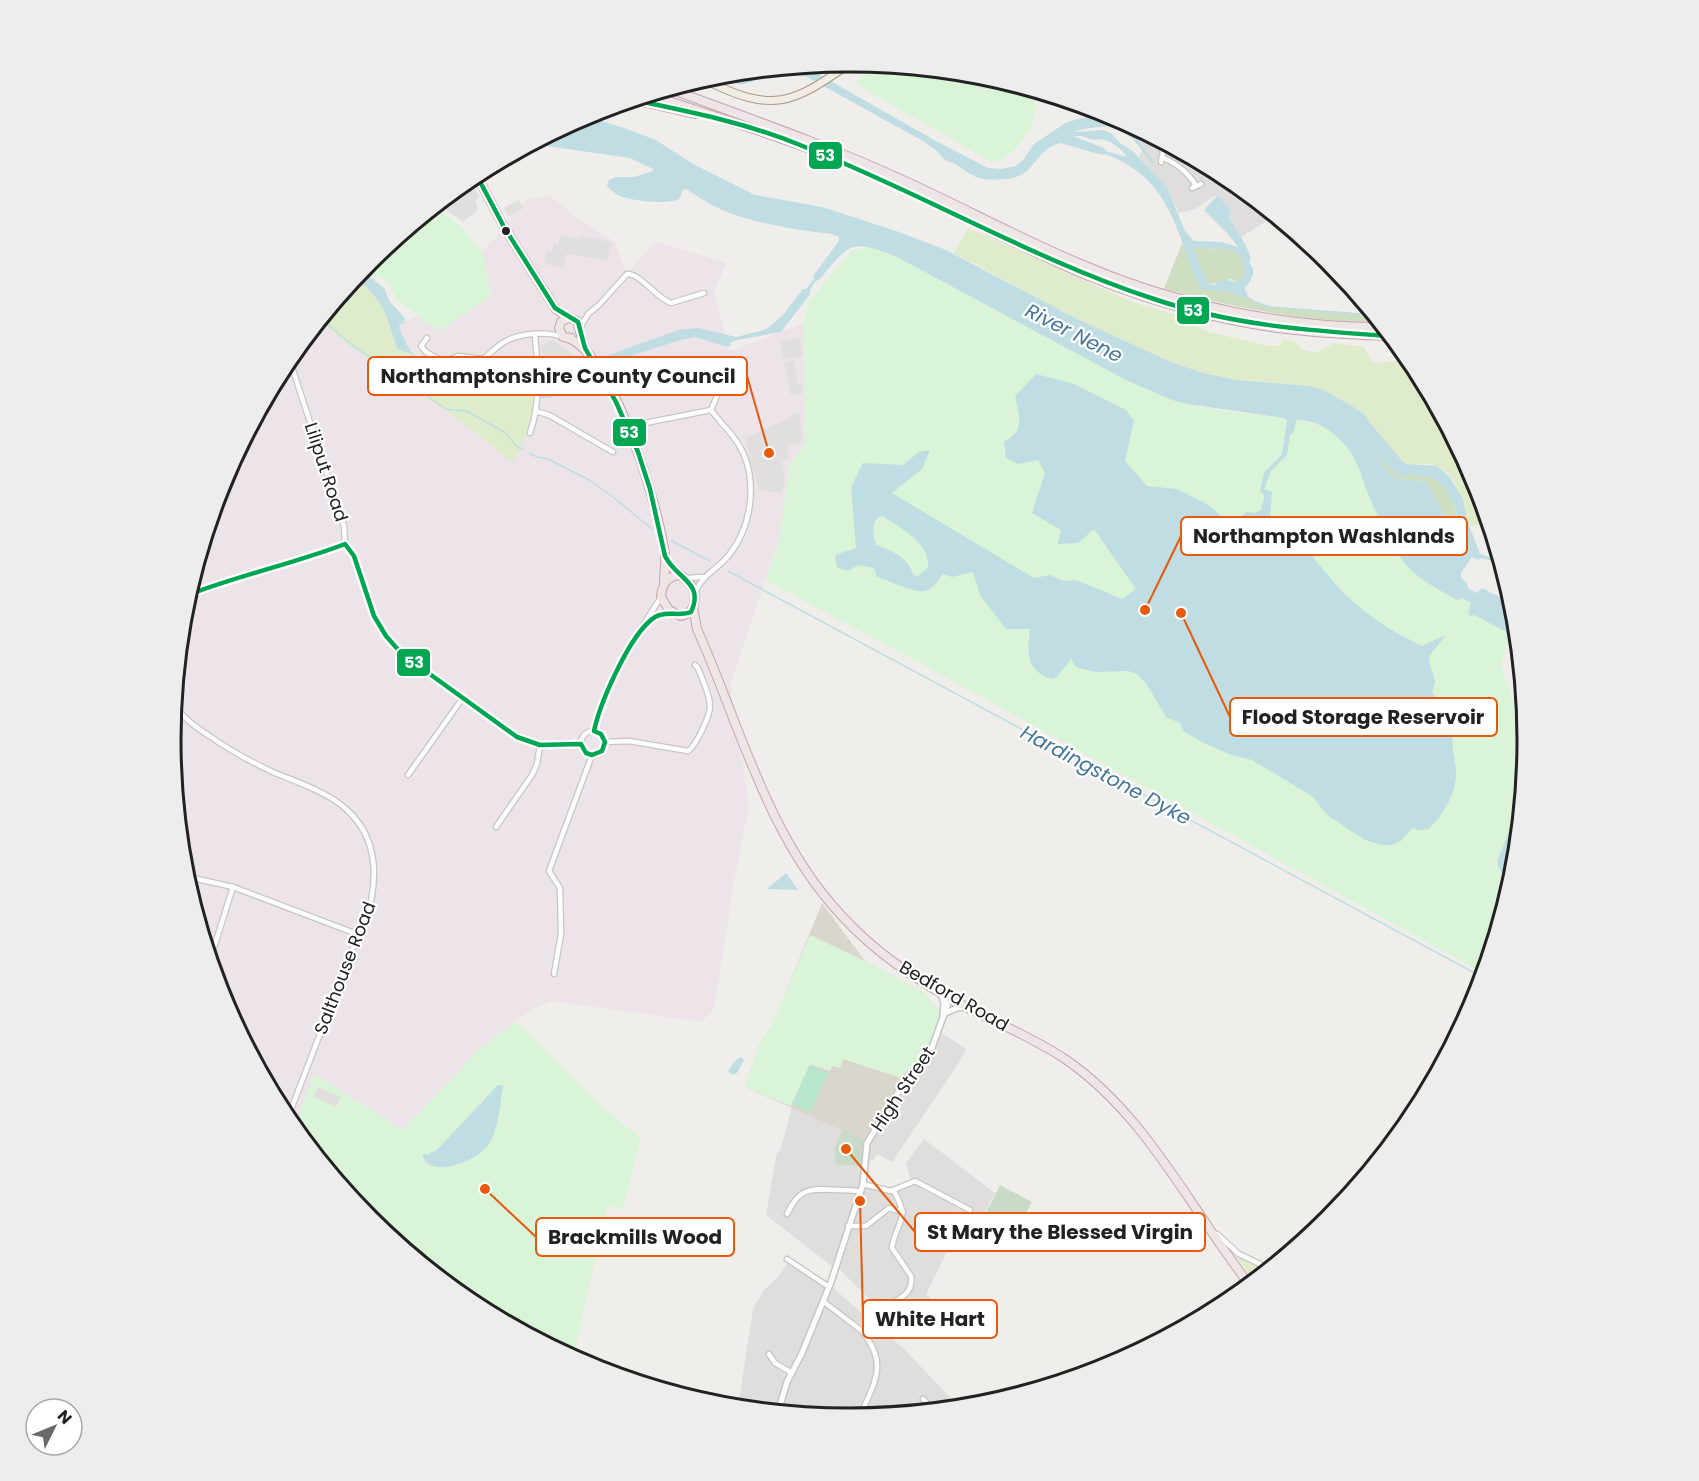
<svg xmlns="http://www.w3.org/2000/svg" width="1699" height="1481" font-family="Poppins,sans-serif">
	<rect width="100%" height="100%" fill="#f0eeeb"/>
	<g fill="#dfdedc">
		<path d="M1087,106L1110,113L1227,176L1275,216L1241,237L1219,196H1214L1195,209L1179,213L1168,189L1139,157L1143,148L1122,126L1087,117Z"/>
		<path d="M942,1033L966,1049L960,1061L892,1162L877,1154L874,1160L862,1159L860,1186L890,1191L912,1184L906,1163L924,1139L995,1193L975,1232L960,1225L926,1294L946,1314L922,1338L891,1309L867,1297L839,1269L829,1264L766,1215L776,1156L781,1148L792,1106L871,1143L893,1108L889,1104L904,1078L930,1056Z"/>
		<path d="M789,1261L825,1286L832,1287L905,1350L961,1409L850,1419L735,1408L739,1401L753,1309L764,1290L778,1277Z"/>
	</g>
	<g fill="#ede4ea">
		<path d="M549,195L579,219L615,242L627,274L655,241L726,263L714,293L730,351L804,323L805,444L790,464L779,539L730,686L749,805L734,883L714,1008L702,1022L551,1001L531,1010L478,1050L403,1130L314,1075L294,1129L285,1117L222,1000L183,873L171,740L184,608L222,480L285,363L319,321L351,347L446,410L513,463L531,389L509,387L465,377L462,379L450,374L436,365L431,364L410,349L400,330L399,324L419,315L425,322L491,296L482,251L503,230L514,212L527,200Z"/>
		<path d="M359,1208L472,1294L466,1300L369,1220Z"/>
	</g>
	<path fill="#d9d7cd" d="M822,903L865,961L925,993L935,1035L928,1051L908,1072L888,1109L866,1141L745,1087L759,1045L770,1029L778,1011Z"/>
	<g fill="#dfeccb">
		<path d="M968,228L1132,302L1184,317L1198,327L1209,332L1270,346H1279L1283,339L1298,343L1301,349C1321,355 1318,351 1334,343L1364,347L1373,363L1397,361L1440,412L1477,481L1490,524L1469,526C1461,505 1461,476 1436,466C1425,462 1413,467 1403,462L1368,422L1367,417L1357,409L1324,390L1309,386L1237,380L1203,373L1171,362L1079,320L954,253Z"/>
		<path d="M355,278C383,298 388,318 397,349L409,353L430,366L438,375L456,382L533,396C533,419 523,443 513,463L446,410L351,347L319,321Z"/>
		<path d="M1232,1251L1268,1271L1258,1279H1252Z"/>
	</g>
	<g fill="#cddec1">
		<path d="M1182,243L1202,284L1245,296L1255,302L1270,307L1374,315L1380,322C1307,323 1234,307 1164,289Z"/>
		<path d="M1195,248L1227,249L1236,252L1244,264V277L1237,282L1231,279L1209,285L1192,249Z"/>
		<path d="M1377,454L1380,455L1389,467C1431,479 1446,470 1458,521L1456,523L1451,522L1447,519L1426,482L1394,478L1386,470Z"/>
	</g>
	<g fill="#cadac8">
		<path d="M843,1130L866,1141L862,1148V1166L836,1165L834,1149Z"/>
		<path d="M1000,1185L1032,1202L1020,1224L986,1213Z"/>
	</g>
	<g fill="#daf4d8">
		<path d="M879,64L982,75C996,79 1015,83 1027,91C1052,111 1015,161 991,162L854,83Z"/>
		<path d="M430,213L445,214L459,225L482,251L491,296L441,330L425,322L419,315L398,301L390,286L378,274L373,279L361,270L370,260L411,226L419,225Z"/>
		<path d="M868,247L897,257L1126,380L1165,397L1188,404L1219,410L1284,418L1293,433L1297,420C1310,421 1320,424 1331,432C1360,454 1358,472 1372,502C1380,521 1390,543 1402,560C1416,578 1438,589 1458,601L1461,598L1471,603L1474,615L1514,636L1507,645L1501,666L1517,711L1527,722L1528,741L1520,801L1497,861L1498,868L1512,886L1485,974L896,650L766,581L779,539L790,464L805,444L804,323L808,303L851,251Z"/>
		<path d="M1411,360L1414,364L1440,412L1397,361Z"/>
		<path d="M810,935L865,961L925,993L941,1013L935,1035L928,1050L904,1079L843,1059L840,1068L832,1066L830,1071L810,1064L791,1106L745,1087L759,1045L770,1029Z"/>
		<path d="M517,1021L604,1108L641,1139L623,1209L607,1206L573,1359L466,1300L471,1293L359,1208L294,1129L314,1074L403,1130L478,1050Z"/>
	</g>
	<path fill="#b7e5ce" d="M809,1066L828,1073L810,1113L792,1104Z"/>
	<g fill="#e0dfde">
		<path d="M470,178L479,196L476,201L478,210L463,222L446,210L456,200L453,194H451Z"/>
		<path d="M519,200L524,208L508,217L504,208Z"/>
		<path d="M561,236L578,239L579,236L612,242L608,260L566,254L564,268L545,264L547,251H552L554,244L558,245Z"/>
		<path d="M800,337L803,356L783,360L780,341Z"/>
		<path d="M552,340L561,345L576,357L575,367L567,375L543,354L540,346Z"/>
		<path d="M793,360L798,384H801L803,393L791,396L784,362Z"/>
		<path d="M794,413H800L802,441L798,444L788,446L789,459L782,461L785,477L782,493L759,490L745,438L789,418Z"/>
		<path d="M318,1087L341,1097L336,1107L313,1096Z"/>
		<path d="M958,1205L964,1209L957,1224L945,1217L947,1214L952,1216Z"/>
	</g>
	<g fill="#bfdde2" fill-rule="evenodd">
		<path d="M800,66L820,75L934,140L988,168L1001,169L1016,166L1023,160L1034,144L1067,122L1087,117L1116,124L1126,129L1136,137L1154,162L1153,164L1132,138L1114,126C1106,126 1082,128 1074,132L1103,130L1111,133L1121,144L1133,151L1168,189L1185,231L1194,241L1222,242L1238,247L1228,234L1204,210L1217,196L1221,197L1222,201L1231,209L1229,216L1246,246L1251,259L1249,263C1258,270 1251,282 1244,288L1248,295L1243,297L1229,292L1200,289C1175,230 1171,178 1105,154L1102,155L1061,143C1045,146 1039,158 1029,169C1020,180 998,181 984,179C970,178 960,163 946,161L937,151L923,141L807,77C795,74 782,71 770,74C760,76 748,86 739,84C731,83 723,78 717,75ZM1073,136H1082L1093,140C1106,136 1121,147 1127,157L1106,151L1104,148ZM1195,248L1227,249L1236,252L1244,264V277L1237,282L1223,279L1214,285H1209L1193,249Z"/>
		<path d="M585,116L624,128L656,140L693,164L755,195L822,207L899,232L946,250L1079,320L1171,362L1203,373L1237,380L1309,386L1324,390L1357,409L1367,417L1369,422L1403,462L1407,464L1437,466L1449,476L1463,499L1467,520L1480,554L1495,559L1500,557L1503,566L1496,564L1495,561L1480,558L1478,560L1472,557L1461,573V578L1467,583L1468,588L1477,593L1482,588L1515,605L1518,638L1474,615L1471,616L1468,614L1471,603L1461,598L1458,601C1439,589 1416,579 1402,560C1390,544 1380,521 1372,503C1358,472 1360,454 1331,432C1320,424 1310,420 1297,420L1293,433L1290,435L1287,455L1271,471L1264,489L1272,492L1270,516C1302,537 1321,571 1348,597C1371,619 1394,632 1422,646L1446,635L1430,655L1429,661L1435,681C1433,693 1428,694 1443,700L1451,726L1455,730C1449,744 1456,759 1456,773C1456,795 1443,814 1429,829L1418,830L1412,828L1401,841L1391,845H1382L1365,840L1327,815L1312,796L1252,760L1231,755L1204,743L1183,731L1180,723L1166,717L1146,683L1137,674L1128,671L1095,672L1076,667L1071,659L1057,677L1051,679C1026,670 1027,653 1030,629H1006L980,595L973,572L952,577L943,574C938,580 934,589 925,591C916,594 888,580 877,577L874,568L858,565L848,571L837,567L835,555L856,548L851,487L863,463L903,465L919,452L930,450L922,469L892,493L1034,578L1050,575L1063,581L1076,580L1122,599L1136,589L1094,529L1078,543L1058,544L1061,530L1032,513L1045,473L1038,460L1018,464L1006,458L1004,442C1026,430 1019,416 1015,396L1036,374L1074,384L1126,410L1134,421L1125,461L1147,486L1177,489L1209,505L1223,518L1226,546L1239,518L1246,512L1255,513L1261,510L1264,498L1263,493L1260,492L1264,473L1282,454L1287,421L1284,418L1188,404L1172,400L1126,380L897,257C852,239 850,242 820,279C815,280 809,289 810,294L781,332L737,340L730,343L731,346H724L695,337L680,340L613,362L600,364L564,391L553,397L544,398L464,386L438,375L430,366L409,353L397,349C388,318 383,298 355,278L361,270L384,288L390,302L405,318L404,323L399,324C400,331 407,346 411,351C416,359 453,374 462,379L465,377L473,380L527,389L555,386L573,375L585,364L678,330L698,328L736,337L761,331L768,328L782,316L803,289H806L814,279L813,276L839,241V237L832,234C797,230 750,223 718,208C707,203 697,196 686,189L683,190L679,199C668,205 630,201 618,195C614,193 611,190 607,186L609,180L616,177H634L653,171V169L630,158L533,144ZM1377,454L1398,476C1437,472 1449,483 1458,520L1457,523L1451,522L1447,519L1426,482L1394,478L1386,470ZM883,516C900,528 931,543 928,568L917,577C911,573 912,569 908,564C900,554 888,549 876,545C873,534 870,518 883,516Z"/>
		<path d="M1526,762L1515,873L1512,886L1498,867L1497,861L1517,812Z"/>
		<path d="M786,873L798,890L767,889Z"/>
		<path d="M742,1057L744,1060L737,1073L732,1075L728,1071C731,1066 736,1058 742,1057Z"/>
		<path d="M498,1085H503C500,1104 499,1128 489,1144C479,1160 430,1181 422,1155L430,1154L431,1151L435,1152Z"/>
	</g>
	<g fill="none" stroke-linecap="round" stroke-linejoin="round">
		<g stroke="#bfdde2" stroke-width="1.5">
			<path d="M1244,295L1255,302L1270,307L1374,315"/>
			<path d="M321,319L351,344L446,409L466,411L506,433L516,446L523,450"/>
			<path d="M529,453L537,457L548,459L589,480L613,497L652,529"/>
			<path d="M672,541L710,561"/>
			<path d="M728,571L1484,978"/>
		</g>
		<defs>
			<g id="minor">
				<path d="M1161,141L1163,152L1161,162"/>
				<path d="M1163,158C1176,163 1189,173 1196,186"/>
				<path d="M1192,188L1201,184"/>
				<path d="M1242,195L1245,191"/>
				<path d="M580,328L588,314L599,305L627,274C640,273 656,298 671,303L704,293"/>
				<path d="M427,338L421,346L426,352L444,362L458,356L483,359C491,353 498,345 506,341C522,333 547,331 563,337"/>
				<path d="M289,358L344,526L345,544L354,556L374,616L386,636L402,654L517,737L540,745L581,744"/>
				<path d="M711,410L723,381"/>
				<path d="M535,411L549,415L613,452"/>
				<path d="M640,424L711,410C719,421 730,431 737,442C759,475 753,525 729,555C716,571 705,572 695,592"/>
				<path d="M530,433C541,401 538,368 535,335"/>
				<path d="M686,578L703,577"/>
				<path d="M187,595L213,585L319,554L345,544"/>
				<path d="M647,622L661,614L672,613"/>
				<path d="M174,703C182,718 197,728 211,737C231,751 253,763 275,773C290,779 304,784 318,791C365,813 381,851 371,901L287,1120"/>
				<circle cx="593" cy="743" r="12"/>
				<path d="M594,731C597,697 642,627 661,597"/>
				<path d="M605,742L629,741L688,751C696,746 711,714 710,705C709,693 702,679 698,668L695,665"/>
				<path d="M408,775L462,699"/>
				<path d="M496,827L532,775L537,764L540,745"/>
				<path d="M184,876L233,887L357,934"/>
				<path d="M210,960L233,887"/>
				<path d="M554,974L561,934L560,888L549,871L592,755"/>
				<path d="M863,1184L891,1191L915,1181L970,1210"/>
				<path d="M787,1214C800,1185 814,1189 841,1190C848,1191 852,1189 860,1192"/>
				<path d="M848,1226H866L889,1208L903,1212"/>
				<path d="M1217,1234L1239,1254L1270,1269"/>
				<path d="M787,1259L829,1287"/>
				<path d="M824,1302L862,1331C872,1324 877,1314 886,1307C898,1299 914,1294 911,1276L892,1248C896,1220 912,1221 893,1190"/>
				<path d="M769,1354L775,1363L792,1373"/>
				<path d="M923,1399L935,1411"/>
				<path d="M861,1414L871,1417"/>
				<path d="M859,1419C873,1383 890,1366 862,1331"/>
			</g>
			<g id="tertiary">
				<path d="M941,994L944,1003L943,1014L957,1008L965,1007"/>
				<path d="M778,1412L787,1382L802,1353L831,1282L863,1184L867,1143L908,1076L930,1053L950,998"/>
			</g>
			<path id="primary" d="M703,79C773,114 791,105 852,62"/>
			<g id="trunk">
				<path d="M670,89C745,117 821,143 894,176C959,205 1022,240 1088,267C1178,305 1286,328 1385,327"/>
				<path d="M651,95C719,118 789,139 856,167C934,201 1008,242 1086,275C1153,303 1233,325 1305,331C1334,334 1363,335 1391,336"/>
				<path d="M634,100L695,114"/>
				<path d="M476,174L504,227L555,308L564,315L577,321L585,349"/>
				<path d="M569,317L561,322L559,328L563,337L571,338"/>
				<path d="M568,338C614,355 659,508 665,555C666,564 664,574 664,582"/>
				<path d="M665,558C675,577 700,580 694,604C693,611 688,614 681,616L669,610L661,597C662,585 666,577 679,575"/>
				<path d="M693,607L697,629C740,725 767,836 841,915C876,954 922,984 968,1008C1000,1024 1035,1039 1065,1059C1125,1100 1163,1160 1203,1219C1218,1242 1234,1264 1250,1286"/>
			</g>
		</defs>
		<use href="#minor" stroke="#c7c6c5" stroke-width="7"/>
		<use href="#tertiary" stroke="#c7c6c5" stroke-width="8"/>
		<use href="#primary" stroke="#a79a87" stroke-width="9"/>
		<use href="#trunk" stroke="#c5a3af" stroke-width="10"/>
		<use href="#minor" stroke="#fdfcfc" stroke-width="4.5"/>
		<use href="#tertiary" stroke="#fdfcfc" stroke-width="5"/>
		<use href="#primary" stroke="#f2ece7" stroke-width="7"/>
		<use href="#trunk" stroke="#eee6e5" stroke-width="8"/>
		<defs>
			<g id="bus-1">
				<path d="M634,100C690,112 747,123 800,145C920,192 1032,259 1154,299C1231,325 1310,331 1391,336"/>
				<path d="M188,595C239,575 293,564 345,544L354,556L374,616L386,636L402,654L517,737L540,745L581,744L586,753L592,755L602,751L605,742L601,734L594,731C600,703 630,633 655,617C666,610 679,617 691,612C705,582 676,579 665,556L650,489L638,452L616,402L585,348L578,322L555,308L504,227L476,174"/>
			</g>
		</defs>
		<use href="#bus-1" stroke="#fff" stroke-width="9"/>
		<use href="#bus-1" stroke="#00a651" stroke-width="4.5"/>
	</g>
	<circle fill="#222" stroke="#fff" stroke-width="2" cx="506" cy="231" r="5"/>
	<g text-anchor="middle" stroke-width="4.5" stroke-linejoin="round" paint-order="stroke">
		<g font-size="18" fill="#222" stroke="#fff">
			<text transform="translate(326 472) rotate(72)" y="6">Liliput Road</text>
			<text transform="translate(345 968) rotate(-69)" y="6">Salthouse Road</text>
			<text transform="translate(954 996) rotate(30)" y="6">Bedford Road</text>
			<text transform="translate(903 1089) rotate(-56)" y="6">High Street</text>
		</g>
		<g font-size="20" font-style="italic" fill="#457699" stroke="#fff">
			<text transform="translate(1074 333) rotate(27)" y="7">River Nene</text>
			<text transform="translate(1106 775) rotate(28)" y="7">Hardingstone Dyke</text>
		</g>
	</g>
	<path d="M0 0H1699V1481H0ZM181 740a668 668 0 1 1 1336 0a668 668 0 1 1-1336 0Z" fill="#ededed" fill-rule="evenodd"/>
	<path fill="none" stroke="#222" stroke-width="3" d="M181 740a668 668 0 1 1 1336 0a668 668 0 1 1-1336 0Z"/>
	<path fill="none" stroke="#e8590c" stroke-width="2" d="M769 453L747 376M1145 610L1181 536M1181 613L1230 717M846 1149L915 1232M485 1189L536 1237M860 1201L863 1319"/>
	<g fill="#e8590c" stroke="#fff" stroke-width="2">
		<circle cx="769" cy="453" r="6"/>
		<circle cx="1145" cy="610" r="6"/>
		<circle cx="1181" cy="613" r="6"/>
		<circle cx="846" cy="1149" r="6"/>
		<circle cx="485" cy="1189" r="6"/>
		<circle cx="860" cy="1201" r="6"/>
	</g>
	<g fill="#fff" stroke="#e8590c" stroke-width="2">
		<rect x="368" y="357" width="379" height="38" rx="6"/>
		<rect x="1181" y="517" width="286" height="38" rx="6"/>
		<rect x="1230" y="698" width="267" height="38" rx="6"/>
		<rect x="915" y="1213" width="290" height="38" rx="6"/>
		<rect x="536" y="1218" width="198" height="38" rx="6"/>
		<rect x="863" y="1300" width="134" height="38" rx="6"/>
	</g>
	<g font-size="20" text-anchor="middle" font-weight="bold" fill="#222">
		<text x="558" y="383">Northamptonshire County Council</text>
		<text x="1324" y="543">Northampton Washlands</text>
		<text x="1363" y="724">Flood Storage Reservoir</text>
		<text x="1060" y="1239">St Mary the Blessed Virgin</text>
		<text x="635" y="1244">Brackmills Wood</text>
		<text x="930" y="1326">White Hart</text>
	</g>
	<g stroke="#fff" stroke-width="2">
		<rect x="808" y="141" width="35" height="29" rx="6" fill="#00a651"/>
		<rect x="1176" y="296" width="34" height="29" rx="6" fill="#00a651"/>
		<rect x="612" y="418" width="35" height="29" rx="6" fill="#00a651"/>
		<rect x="396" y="648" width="35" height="29" rx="6" fill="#00a651"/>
	</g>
	<g font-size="16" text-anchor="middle" font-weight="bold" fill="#fff">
		<text x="825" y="161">53</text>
		<text x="1193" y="316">53</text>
		<text x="629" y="438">53</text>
		<text x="414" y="668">53</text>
	</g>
	<g transform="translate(54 1427) rotate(47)"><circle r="28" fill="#ffffff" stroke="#a7a7a7" stroke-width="1.5"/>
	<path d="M0-4.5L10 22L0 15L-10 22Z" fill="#6a6968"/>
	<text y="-9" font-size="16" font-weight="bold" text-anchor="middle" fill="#222222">N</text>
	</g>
</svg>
